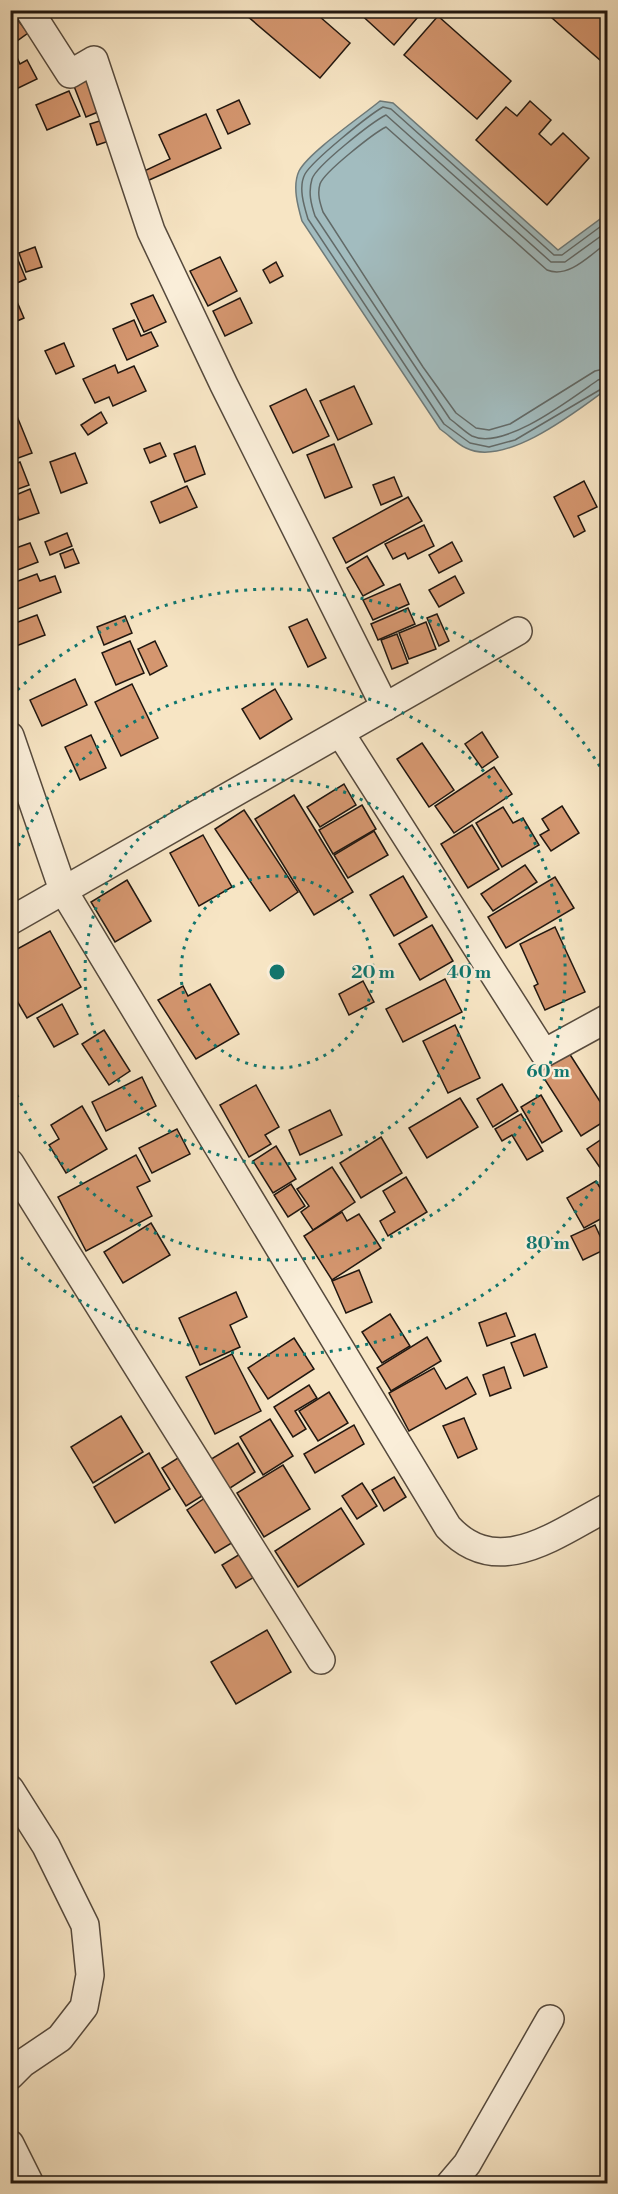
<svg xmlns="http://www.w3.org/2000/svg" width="618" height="2194" font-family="'Libre Bodoni',serif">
	<rect width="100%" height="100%" fill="#f7e5c4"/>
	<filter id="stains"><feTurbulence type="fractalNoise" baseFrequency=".00333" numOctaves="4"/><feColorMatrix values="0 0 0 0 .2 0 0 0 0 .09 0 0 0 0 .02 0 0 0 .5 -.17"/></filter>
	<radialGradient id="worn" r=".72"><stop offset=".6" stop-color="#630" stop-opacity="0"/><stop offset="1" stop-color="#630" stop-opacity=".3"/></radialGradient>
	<path fill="#a2bcbf" stroke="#6e7a79" stroke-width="1.5" d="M380,101L393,103L558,250L607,214V389C577,411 505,468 466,448C457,444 449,435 440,429L302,221C298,207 292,186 299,171C309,152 362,116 380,101Z"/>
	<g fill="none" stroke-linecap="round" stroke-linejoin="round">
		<g stroke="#626a68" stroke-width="1.5">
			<path d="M608,221L562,255H554L391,109L383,107C369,115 313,160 305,174C298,187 304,206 308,219L444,424L470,443L489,447L515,440L608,385"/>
			<path d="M608,231L565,262H551L386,115C372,122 316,166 312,179C308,192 311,204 315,216L450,419C457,424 465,432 472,436C504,451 572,398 598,380L608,377"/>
			<path d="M608,242C591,254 569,279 547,270L386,127C374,133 324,172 320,184C317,194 320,203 323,212L423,367L456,413L476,428L489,430L510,424L595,371L608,368"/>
		</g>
	</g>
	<g fill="#d4966f" stroke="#211710" stroke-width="1.5">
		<path d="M10,10L28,33L10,46Z"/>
		<path d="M240,10H312L350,43L320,78Z"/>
		<path d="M356,10H424L394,45Z"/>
		<path d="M608,10V67L544,11L545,10Z"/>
		<path d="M438,16L511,81L477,119L404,55Z"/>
		<path d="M15,53L20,64L27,60L37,79L10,92V55Z"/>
		<path d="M89,75L103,110L86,117L72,81Z"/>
		<path d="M69,91L80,116L47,130L36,105Z"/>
		<path d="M239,100L250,124L228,134L217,110Z"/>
		<path d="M530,101L551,120L539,134L551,145L563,133L589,158L547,205L476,140L506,107L517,116Z"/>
		<path d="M206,114L221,148L147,181L142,172L170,159L159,135Z"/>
		<path d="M106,119L112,140L97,145L90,124Z"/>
		<path d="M10,241L26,279L10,286Z"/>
		<path d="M35,247L42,267L26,272L19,253Z"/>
		<path d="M220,257L237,291L208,306L190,271Z"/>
		<path d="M276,262L283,276L270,283L263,270Z"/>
		<path d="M12,290L24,318L10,324V291Z"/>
		<path d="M153,295L166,322L144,332L131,304Z"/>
		<path d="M240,298L252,323L225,336L213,311Z"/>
		<path d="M134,320L141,336L151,332L158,346L127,360L113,329Z"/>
		<path d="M64,343L74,366L56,374L45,351Z"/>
		<path d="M115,365L118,373L134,366L146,391L113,406L109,397L95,403L83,379Z"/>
		<path d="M354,386L372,424L338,440L320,401Z"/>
		<path d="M306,389L329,436L293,453L270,406Z"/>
		<path d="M10,399L32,453L10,461Z"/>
		<path d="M101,412L107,423L88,435L81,425Z"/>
		<path d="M160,443L166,456L150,463L144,449Z"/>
		<path d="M334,444L352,487L325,498L307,455Z"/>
		<path d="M195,446L205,474L185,482L174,454Z"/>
		<path d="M75,453L87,483L61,493L50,462Z"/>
		<path d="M20,462L29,485L10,492V466Z"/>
		<path d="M394,477L402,496L381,505L373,485Z"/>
		<path d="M584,481L597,507L578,516L585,531L574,537L554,497Z"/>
		<path d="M187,486L197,507L160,523L151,502Z"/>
		<path d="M30,489L39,513L19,520L11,497Z"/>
		<path d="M408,497L422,521L346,563L333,538Z"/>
		<path d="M424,525L434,546L408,559L405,553L393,559L385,544Z"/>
		<path d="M67,533L72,546L50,555L45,542Z"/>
		<path d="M10,542L13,549L30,543L38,562L10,573Z"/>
		<path d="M452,542L462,561L439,573L429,555Z"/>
		<path d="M73,549L79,563L65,568L60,554Z"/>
		<path d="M367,556L384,585L363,596L347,568Z"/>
		<path d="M37,574L40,581L55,576L61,592L10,612V584Z"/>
		<path d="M455,576L464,593L439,607L429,590Z"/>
		<path d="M400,584L409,604L373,620L363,600Z"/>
		<path d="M408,608L415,624L378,640L371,624Z"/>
		<path d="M437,614L449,641L439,646L427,618Z"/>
		<path d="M37,615L45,635L16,646L10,625Z"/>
		<path d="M125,616L132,633L104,645L97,627Z"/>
		<path d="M307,619L326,658L308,667L289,627Z"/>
		<path d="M426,622L436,649L409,659L399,633Z"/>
		<path d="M397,634L408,663L392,669L381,640Z"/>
		<path d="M130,641L144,673L116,685L102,653Z"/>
		<path d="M155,641L167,666L150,675L138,649Z"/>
		<path d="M75,679L87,705L42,726L30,700Z"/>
		<path d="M132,684L158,738L121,756L95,702Z"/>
		<path d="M275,689L292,719L260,739L242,709Z"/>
		<path d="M482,732L498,757L482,768L465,744Z"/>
		<path d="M91,735L106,768L80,780L65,747Z"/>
		<path d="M422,743L454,790L429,807L397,759Z"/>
		<path d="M494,767L512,794L454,833L435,806Z"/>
		<path d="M344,784L356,805L320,827L307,807Z"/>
		<path d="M294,795L353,892L314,915L255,819Z"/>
		<path d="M362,805L376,829L333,854L319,830Z"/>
		<path d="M562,806L579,833L551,851L540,835L549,830L542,819Z"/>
		<path d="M503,807L513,823L523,818L539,845L502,867L476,823Z"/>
		<path d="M244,810L298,892L270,911L215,829Z"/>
		<path d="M472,825L499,869L468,888L441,844Z"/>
		<path d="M374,831L388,855L348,878L334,855Z"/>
		<path d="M203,835L232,887L199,906L170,853Z"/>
		<path d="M525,865L537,882L493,911L481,894Z"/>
		<path d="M403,876L427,917L394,936L370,895Z"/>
		<path d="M555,877L574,908L506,948L488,917Z"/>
		<path d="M127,880L151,921L115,942L91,902Z"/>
		<path d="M432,925L453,961L420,980L399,944Z"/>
		<path d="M555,927L585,992L545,1010L534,986L538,984L520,944Z"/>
		<path d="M50,931L81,987L27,1018L10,989V953Z"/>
		<path d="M445,979L462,1012L403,1042L386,1009Z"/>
		<path d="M363,981L374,1002L349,1015L339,994Z"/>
		<path d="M210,984L239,1034L196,1059L158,1000L183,986L188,996Z"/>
		<path d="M62,1004L78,1034L54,1047L37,1018Z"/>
		<path d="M455,1025L480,1078L448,1093L423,1041Z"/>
		<path d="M104,1030L130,1071L109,1085L82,1044Z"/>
		<path d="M569,1053L608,1114V1119L581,1136L540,1072Z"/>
		<path d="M142,1077L156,1106L106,1131L92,1102Z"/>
		<path d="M502,1084L518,1111L493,1127L477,1099Z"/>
		<path d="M256,1085L279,1127L265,1135L271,1144L249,1157L220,1105Z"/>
		<path d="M541,1095L562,1131L542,1143L521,1107Z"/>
		<path d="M460,1098L478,1127L427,1158L409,1128Z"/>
		<path d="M82,1106L107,1149L66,1173L49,1145L59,1139L51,1125Z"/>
		<path d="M330,1110L342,1135L300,1155L289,1130Z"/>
		<path d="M521,1114L543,1151L527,1160L512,1135L502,1141L495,1129Z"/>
		<path d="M177,1129L190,1154L152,1173L139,1148Z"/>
		<path d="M608,1135V1179L587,1149Z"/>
		<path d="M381,1137L402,1173L361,1198L340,1163Z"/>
		<path d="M276,1146L296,1179L273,1193L253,1161Z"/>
		<path d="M136,1155L150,1181L137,1187L152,1216L86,1251L58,1197Z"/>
		<path d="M332,1167L355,1202L313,1230L301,1212L309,1206L297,1189Z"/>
		<path d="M406,1177L427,1212L388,1236L380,1221L395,1212L383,1191Z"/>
		<path d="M596,1181L608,1201V1215L584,1228L567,1198Z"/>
		<path d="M291,1184L305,1206L288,1217L274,1195Z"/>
		<path d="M342,1212L347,1221L359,1214L381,1248L332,1280L304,1236Z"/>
		<path d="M151,1223L170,1255L123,1283L104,1252Z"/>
		<path d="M595,1225L606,1249L583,1260L571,1236Z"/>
		<path d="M359,1270L372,1302L346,1313L332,1281Z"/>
		<path d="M236,1292L247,1317L230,1325L240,1347L200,1365L179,1318Z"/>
		<path d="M506,1313L515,1336L487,1346L479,1323Z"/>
		<path d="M390,1314L410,1346L382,1363L362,1332Z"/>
		<path d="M535,1334L547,1367L524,1376L511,1343Z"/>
		<path d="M427,1337L441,1361L391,1391L377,1368Z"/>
		<path d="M294,1338L314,1369L268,1399L248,1368Z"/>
		<path d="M232,1354L261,1411L215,1434L186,1377Z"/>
		<path d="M504,1367L511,1388L490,1396L483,1375Z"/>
		<path d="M434,1368L446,1389L467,1377L476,1394L409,1431L389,1393Z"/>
		<path d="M309,1385L317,1398L295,1411L306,1429L293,1437L274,1407Z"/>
		<path d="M329,1392L348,1423L318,1441L299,1411Z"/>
		<path d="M121,1416L143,1452L93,1483L71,1447Z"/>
		<path d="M464,1418L477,1449L458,1458L443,1426Z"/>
		<path d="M270,1419L293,1456L263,1475L240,1437Z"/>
		<path d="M354,1425L364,1444L315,1473L304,1454Z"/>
		<path d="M238,1443L255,1472L227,1490L208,1461Z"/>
		<path d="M149,1453L170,1489L115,1523L94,1487Z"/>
		<path d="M178,1458L202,1496L186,1506L162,1468Z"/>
		<path d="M283,1465L310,1509L264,1537L237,1493Z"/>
		<path d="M394,1477L406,1497L384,1511L372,1490Z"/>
		<path d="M362,1483L377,1506L357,1519L342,1496Z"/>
		<path d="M211,1494L240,1538L215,1553L187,1510Z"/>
		<path d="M341,1508L364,1544L298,1587L275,1551Z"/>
		<path d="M245,1551L259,1574L236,1588L222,1565Z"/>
		<path d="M267,1630L291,1672L236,1704L211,1662Z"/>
	</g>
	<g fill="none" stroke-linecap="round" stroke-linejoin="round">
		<defs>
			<g id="minor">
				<path d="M29,10L70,74L94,60L151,231L224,385L385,707"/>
				<path d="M341,734L544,1053L608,1018"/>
				<path d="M10,736L63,890L448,1527C498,1581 556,1534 608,1507"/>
				<path d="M10,921L518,631"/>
				<path d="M10,1163L321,1660"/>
				<path d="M10,1789L46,1846L85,1925L90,1975L84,2007L60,2038L23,2063L10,2076"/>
				<path d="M10,2144L30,2184"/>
				<path d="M450,2184L467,2164L550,2019"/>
			</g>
		</defs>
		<use href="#minor" stroke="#564a3d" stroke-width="30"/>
		<use href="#minor" stroke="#faeed9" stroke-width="27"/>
	</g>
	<g fill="none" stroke="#0f766e" stroke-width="3" stroke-dasharray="3 6">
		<circle cx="277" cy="972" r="96"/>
		<circle cx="277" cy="972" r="192"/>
		<path d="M11 862A288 288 0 1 1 11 1082"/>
		<path d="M607 1166A383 383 0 0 1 11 1248M11 696A383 383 0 0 1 607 778"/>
	</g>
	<circle cx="277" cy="972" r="9" fill="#0f766e" stroke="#faeed9" stroke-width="3"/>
	<g font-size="18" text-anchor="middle" font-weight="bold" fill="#0f766e" stroke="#faeed9" stroke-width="4.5" stroke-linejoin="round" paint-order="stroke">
		<text x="373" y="978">20 m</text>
		<text x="469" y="978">40 m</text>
		<text x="548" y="1077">60 m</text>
		<text x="548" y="1249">80 m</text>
	</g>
	<rect width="618" height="2194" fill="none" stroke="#f7e5c4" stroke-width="36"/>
	<rect x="12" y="12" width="594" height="2170" fill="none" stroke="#211710" stroke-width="3"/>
	<rect x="18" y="18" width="582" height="2158" fill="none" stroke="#211710" stroke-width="1.5"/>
	<rect width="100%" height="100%" filter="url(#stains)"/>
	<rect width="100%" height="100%" fill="url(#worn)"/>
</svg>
